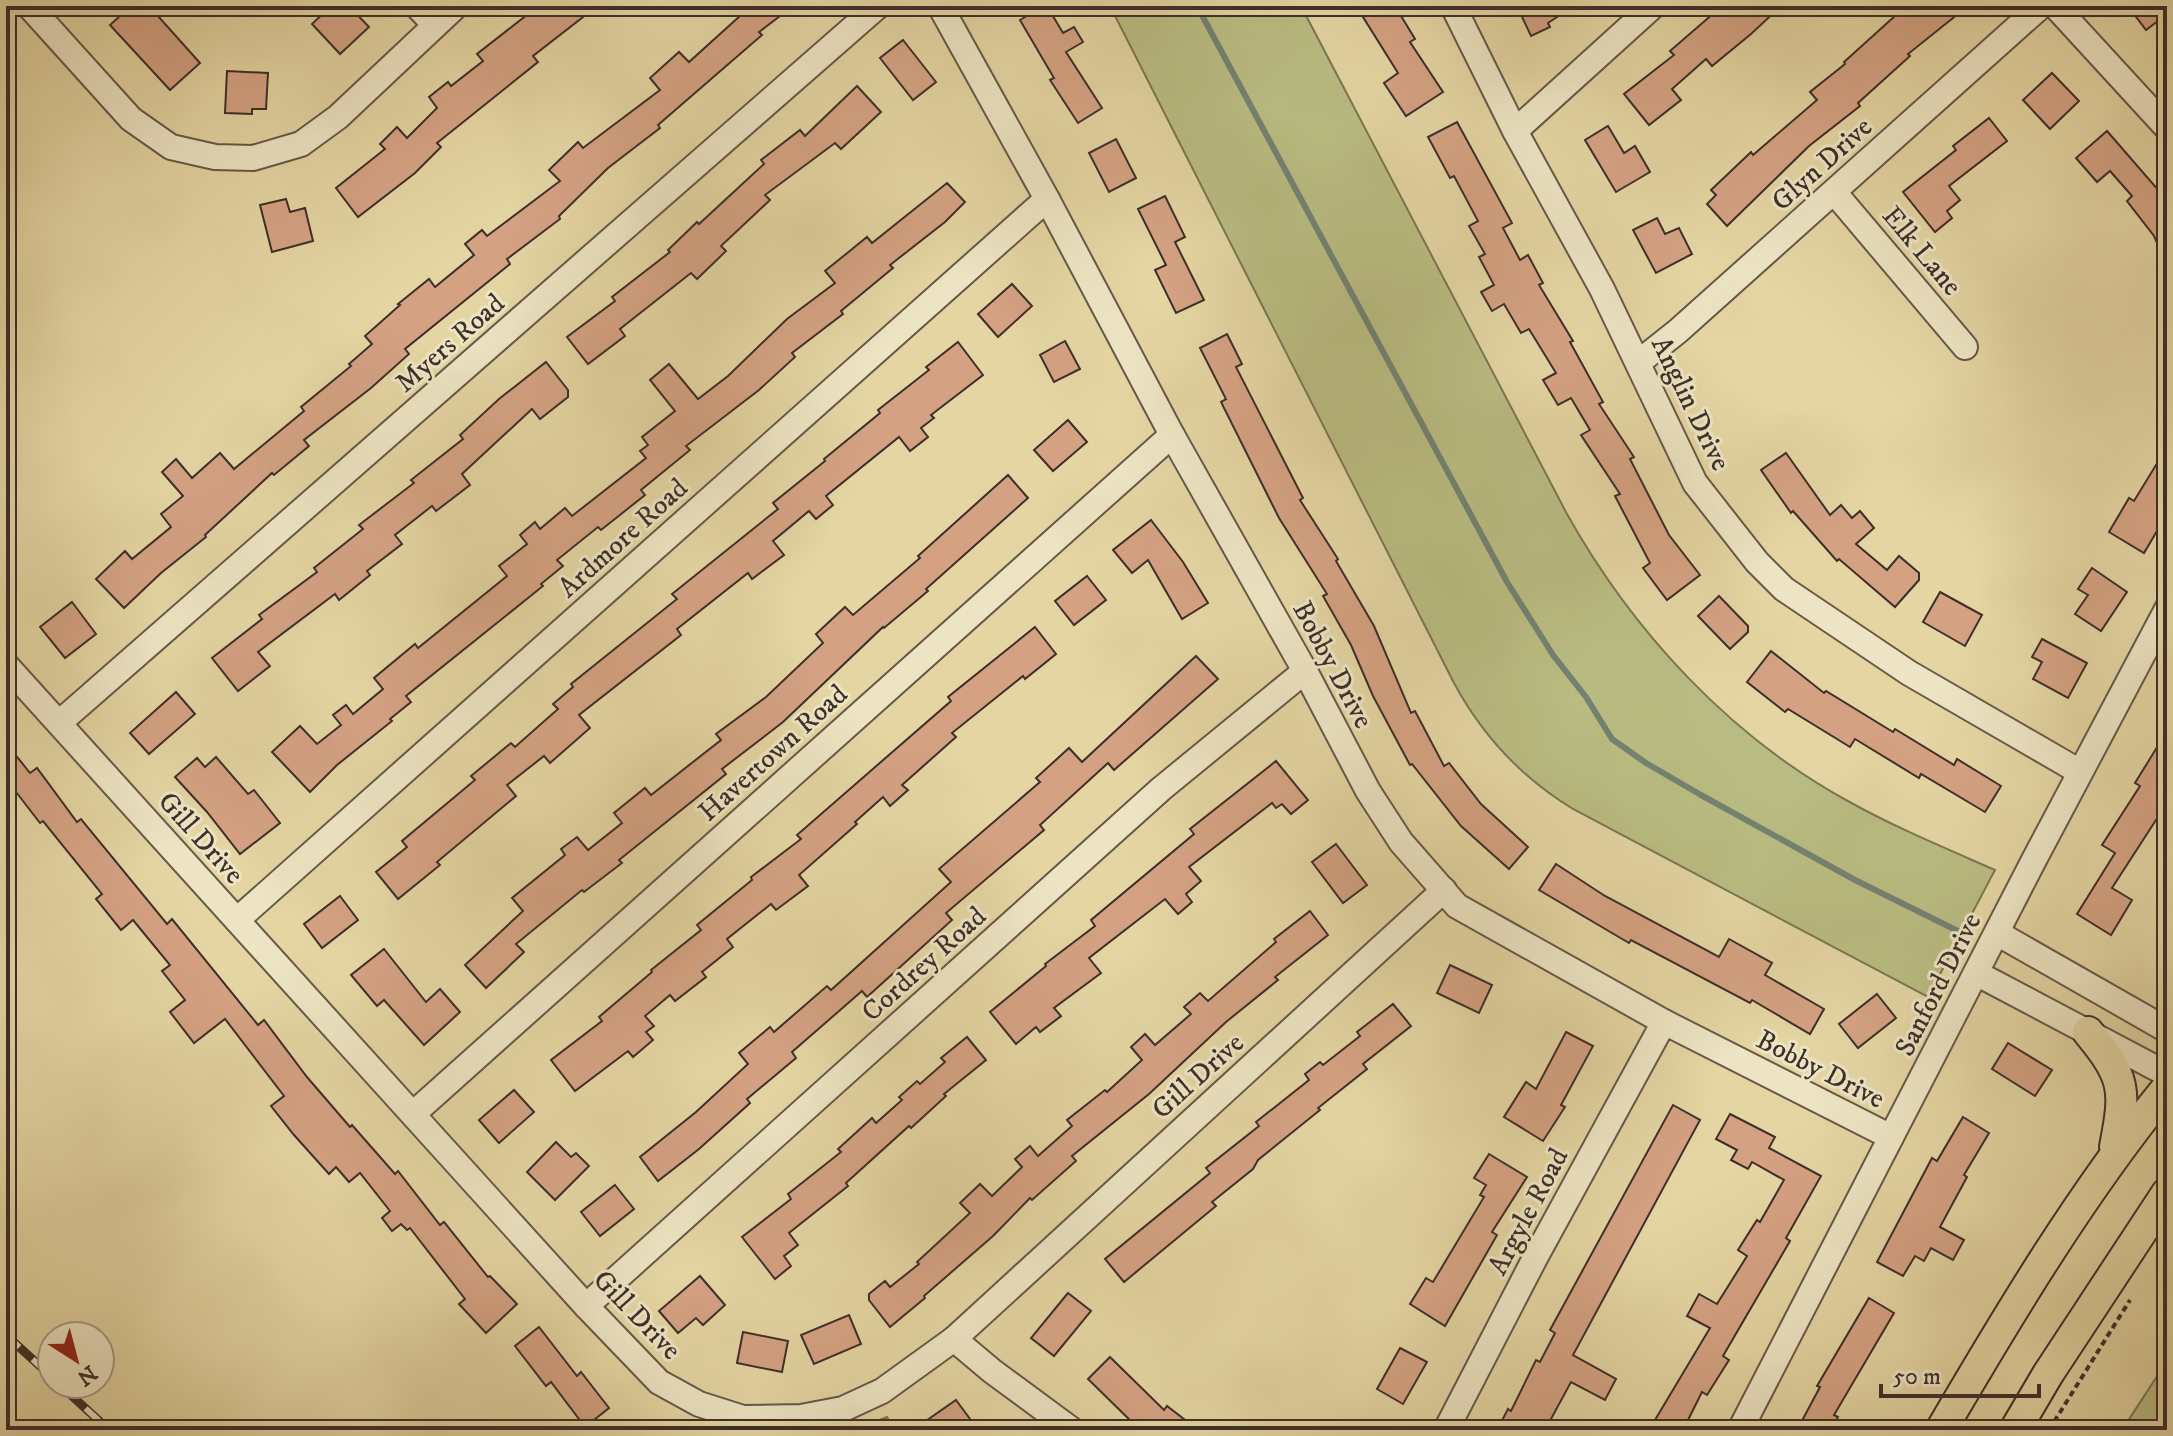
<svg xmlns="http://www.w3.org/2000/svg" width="2173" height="1436" font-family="'IM FELL DW Pica',serif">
	<rect width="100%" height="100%" fill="#e4d5a3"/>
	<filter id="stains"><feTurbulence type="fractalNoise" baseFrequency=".0025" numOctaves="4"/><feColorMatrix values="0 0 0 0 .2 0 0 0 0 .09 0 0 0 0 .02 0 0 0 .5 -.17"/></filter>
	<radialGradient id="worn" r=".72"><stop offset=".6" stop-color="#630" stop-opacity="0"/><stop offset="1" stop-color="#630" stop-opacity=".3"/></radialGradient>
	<g fill="#b9bc82" stroke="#7b7656" stroke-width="2">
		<path d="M1110,6H1301L1567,514C1632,630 1728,735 1846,800C1894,827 1945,848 1995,870L1928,997L1573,809C1522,778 1482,735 1454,683Z"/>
		<path d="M2167,1361V1430H2122Z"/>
		<path d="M887,1417L894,1430H854Z"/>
	</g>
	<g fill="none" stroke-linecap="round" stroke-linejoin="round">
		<path stroke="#738271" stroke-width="6" d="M1197,6L1507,582L1553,655L1586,697L1612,739L1646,763L1701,795L1855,880L1962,933"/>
	</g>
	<g fill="#d4a283" stroke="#3d2f2a" stroke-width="2">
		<path d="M110,6H166L157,15L200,63L170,90L110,25L120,16Z"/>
		<path d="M331,6H349L369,27L340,54L312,24Z"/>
		<path d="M522,6H574L583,17L533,56L538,62L437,143L441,147L415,173L358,217L336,188L385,149L380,144L397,127L407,138L437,108L429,97L448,82L451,86L483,61L477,54L528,14Z"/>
		<path d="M751,6H793L759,32L762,35L658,125L660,128L608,168L559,216L560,219L507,259L510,264L405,349L409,354L371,388L304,440L309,446L274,475L272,473L205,535L206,537L161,573L124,608L96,579L125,551L132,559L171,527L161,514L183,496L162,472L176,459L192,478L220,453L234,469L304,411L301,407L351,366L349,364L372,344L365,336L400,305L398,304L429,279L435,287L474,255L465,244L482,230L487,236L560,181L549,170L578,142L583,148L660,90L650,78L679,52L689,62Z"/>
		<path d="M1044,6H1047L1063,33L1074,27L1083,42L1066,52L1102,108L1078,123L1050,80L1054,78L1020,20Z"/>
		<path d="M1380,6H1395L1415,39L1410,42L1443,92L1406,116L1384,83L1398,73L1363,17Z"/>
		<path d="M1517,6H1551L1557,17L1548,23L1550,27L1531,36Z"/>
		<path d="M1722,6H1781L1751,34L1712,66L1706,59L1672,89L1681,100L1649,125L1624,94L1674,55L1670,51Z"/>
		<path d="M1906,6H1968L1908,54L1910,56L1858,103L1860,106L1809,146L1727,226L1707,204L1716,195L1711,190L1751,152L1753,155L1817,100L1810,92L1845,64L1844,62Z"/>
		<path d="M2128,6H2167V14L2146,30Z"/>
		<path d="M903,40L936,82L913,100L880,58Z"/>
		<path d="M227,71L268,73L266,109H252V114L225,113Z"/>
		<path d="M2052,73L2079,101L2050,129L2023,100Z"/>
		<path d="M857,86L881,112L841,149L835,143L765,195L770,200L721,246L726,251L697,279L691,273L620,329L625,336L588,364L567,337L615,301L612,297L670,252L668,250L697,222L699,224L764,164L761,160L800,130L805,136Z"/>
		<path d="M1989,118L2007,141L1949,186L1960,200L1947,211L1952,218L1935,232L1903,192L1956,150L1953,146Z"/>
		<path d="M1457,122L1512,223L1503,228L1520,260L1528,255L1543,283L1539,285L1573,341L1570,342L1603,402L1599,404L1634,457L1630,459L1669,535L1700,575L1667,600L1643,568L1650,563L1615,496L1620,494L1581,435L1590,430L1571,398L1558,405L1543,380L1556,373L1529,329L1521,333L1504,304L1492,311L1481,292L1494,285L1479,257L1485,254L1469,226L1478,221L1454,176L1450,178L1428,137Z"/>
		<path d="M1608,126L1624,153L1635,146L1650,172L1616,192L1585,140Z"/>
		<path d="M2107,131L2167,200V266L2154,236L2127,201L2132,196L2110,171L2097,182L2076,158Z"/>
		<path d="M1116,139L1136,178L1109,192L1089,153Z"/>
		<path d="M947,183L965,202L945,222L890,265L893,268L841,311L843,314L792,353L795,357L759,390L686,446L690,450L641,490L645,495L601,530L598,527L557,560L563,566L541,584L543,586L406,696L411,702L390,719L392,721L337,765L310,792L272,752L300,726L317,744L341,725L333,715L346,705L353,714L383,689L374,678L415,644L418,648L507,576L499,566L527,544L520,535L535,522L540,529L565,508L572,516L646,458L640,451L648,445L642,437L675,411L650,380L669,364L698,399L728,376L787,319L835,283L825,271L867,237L872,243Z"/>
		<path d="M1165,196L1185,237L1175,242L1204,300L1176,313L1155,270L1166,265L1138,209Z"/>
		<path d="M286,199L290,212L305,208L313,241L272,252L260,205Z"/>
		<path d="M1657,218L1665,234L1679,228L1692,254L1656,273L1633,230Z"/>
		<path d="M1012,284L1032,306L998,337L978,314Z"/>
		<path d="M1227,334L1242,364L1236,367L1303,498L1300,500L1338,559L1336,561L1374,626L1411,713L1415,711L1444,766L1449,763L1481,804L1528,847L1509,869L1461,826L1412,764L1410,765L1373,696L1351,645L1323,596L1327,594L1279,518L1221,402L1226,399L1200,348Z"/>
		<path d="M1065,341L1080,369L1054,382L1040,355Z"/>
		<path d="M958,342L983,375L931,415L934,418L921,428L928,437L910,451L899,437L826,496L833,505L816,519L809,511L773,541L784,555L752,579L748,573L677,629L681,635L579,715L590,728L550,763L544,756L507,785L516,796L437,862L440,865L398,899L376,872L407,847L402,841L475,780L471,776L511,743L515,747L558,709L553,704L573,687L571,684L677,599L672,594L778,509L773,503L825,461L824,459L880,413L878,410L929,370L926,367Z"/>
		<path d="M546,362L568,390V397L540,419L532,409L462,474L470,485L436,511L432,506L395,535L402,544L367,571L370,575L339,600L335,594L258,652L270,666L238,691L212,658L262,619L259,615L317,572L314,568L363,529L359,525L414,483L411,480L463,439L460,435L499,399Z"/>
		<path d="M1068,420L1087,442L1053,471L1034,450Z"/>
		<path d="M2167,447V514L2144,553L2109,532L2129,498L2134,501Z"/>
		<path d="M1786,453L1830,515L1841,505L1852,518L1860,511L1874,528L1856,544L1887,570L1899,556L1919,573V580L1895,607L1839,559L1837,561L1793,511L1791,513L1761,470Z"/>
		<path d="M1008,475L1028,498L926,589L928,591L884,628L883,627L783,722L722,769L726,774L619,860L622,863L584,892L582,890L516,944L524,952L486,988L465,965L523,911L512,898L565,855L561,849L577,837L588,850L622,823L614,813L645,788L651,795L721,740L716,734L766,697L823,643L816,634L845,607L853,615L920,558L918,556Z"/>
		<path d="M1151,520L1183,562L1208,603L1182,619L1148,560L1132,573L1113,550Z"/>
		<path d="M2092,568L2127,592L2101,631L2075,614L2088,595L2078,589Z"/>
		<path d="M1087,576L1106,600L1074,625L1055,601Z"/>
		<path d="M1940,592L1982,615L1965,646L1923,622Z"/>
		<path d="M1719,596L1748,626V632L1730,649L1698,616Z"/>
		<path d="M72,602L96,634L65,658L40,627Z"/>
		<path d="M1035,627L1056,654L1025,679L1023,676L952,733L956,737L902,785L908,790L890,806L883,797L855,822L857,824L799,875L808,886L776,910L771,904L727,939L733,947L702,972L706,977L675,1001L670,995L645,1016L654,1026L646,1032L653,1040L633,1057L628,1051L575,1091L551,1060L602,1021L599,1017L652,972L651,970L701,930L697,925L752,880L751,877L801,839L797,835L951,701L948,697Z"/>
		<path d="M2042,639L2087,663L2068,698L2033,679L2042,662L2032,657Z"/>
		<path d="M1771,651L1824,693L1826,691L1893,732L1895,729L1954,765L1957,759L2001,786L1985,812L1921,774L1919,778L1855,739L1850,747L1788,709L1785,712L1747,682Z"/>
		<path d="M1196,656L1218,679L1114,770L1108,763L1040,825L1044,830L946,913L952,920L867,997L862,991L792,1052L796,1058L747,1099L750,1103L699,1149L658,1181L640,1157L696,1112L748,1064L739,1053L770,1027L774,1032L827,986L831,990L951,882L939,869L1040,782L1036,778L1069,748L1082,762Z"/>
		<path d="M176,692L195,714L149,754L130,733Z"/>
		<path d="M2167,731V803L2112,888L2132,900L2111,935L2077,914L2115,853L2102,845L2140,786L2135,783Z"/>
		<path d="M6,743L30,773L37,768L77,822L81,819L167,924L172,919L258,1025L264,1020L307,1077L350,1127L352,1125L395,1174L398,1171L440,1225L444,1222L488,1277L490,1276L517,1304L486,1333L459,1304L465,1299L410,1228L407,1230L401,1224L392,1231L382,1218L390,1211L360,1173L349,1182L336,1167L329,1174L294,1135L271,1106L284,1096L225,1019L194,1043L170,1012L185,1000L162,971L170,965L133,920L121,930L96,899L102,894L43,821L40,823L6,779Z"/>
		<path d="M216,757L248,794L254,790L280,823L240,854L207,812L175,777L197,758L205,767Z"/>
		<path d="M1276,761L1308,800L1291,814L1282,804L1276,808L1272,803L1189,867L1201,881L1186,894L1192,902L1178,914L1165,899L1089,958L1101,973L1054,1008L1061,1016L1040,1032L1036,1027L1016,1044L990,1012L1046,966L1045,964L1095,926L1091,920L1194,834L1190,829Z"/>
		<path d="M1336,844L1367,885L1343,903L1312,862Z"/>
		<path d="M1556,864L1605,896L1719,957L1729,939L1772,963L1765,975L1824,1009L1810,1034L1752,1000L1750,1003L1631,940L1629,943L1539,890Z"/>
		<path d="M340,896L358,920L322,948L304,924Z"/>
		<path d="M1310,911L1328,935L1275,977L1278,980L1226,1022L1149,1094L1072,1156L1076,1161L1032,1200L1030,1198L993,1236L924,1296L925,1298L890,1327L869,1300V1294L885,1281L890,1287L919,1264L917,1262L970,1213L960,1203L980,1184L992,1196L1022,1167L1015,1159L1030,1146L1038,1156L1072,1126L1067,1120L1105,1090L1107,1092L1142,1060L1131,1047L1145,1034L1155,1045L1191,1014L1184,1007L1200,993L1208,1001L1276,942L1274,939Z"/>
		<path d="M384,949L426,1002L440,989L460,1012L424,1045L384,1000L377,1006L351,975Z"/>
		<path d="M1450,965L1492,985L1479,1013L1437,993Z"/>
		<path d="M1877,994L1896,1018L1858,1048L1839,1024Z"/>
		<path d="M1393,1004L1411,1026L1363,1064L1367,1069L1318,1108L1320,1110L1258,1160L1253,1169L1212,1202L1216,1206L1124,1282L1105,1259L1210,1173L1206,1168L1259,1126L1256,1122L1309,1080L1305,1074L1320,1062L1323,1065L1360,1036L1357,1032Z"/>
		<path d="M1566,1032L1593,1046L1561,1105L1565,1107L1543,1141L1504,1117L1526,1082L1536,1089Z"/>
		<path d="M967,1037L986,1060L944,1094L946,1096L911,1128L909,1126L846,1183L848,1186L789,1233L798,1245L784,1256L791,1266L775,1279L742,1237L791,1199L788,1194L841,1152L838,1149L872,1118L876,1123L902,1100L899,1097L917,1081L920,1084L945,1062L941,1058Z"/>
		<path d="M2008,1043L2052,1070L2035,1096L1992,1069Z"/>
		<path d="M514,1090L534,1112L499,1143L479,1120Z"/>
		<path d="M1673,1105L1700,1120L1573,1355L1616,1379L1605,1400L1571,1382L1545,1430H1497L1508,1409L1511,1411L1536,1360L1540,1362L1555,1333L1550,1330Z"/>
		<path d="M1730,1114L1775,1137L1769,1148L1821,1176L1786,1238L1790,1241L1723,1356L1729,1360L1707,1395L1702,1392L1683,1430H1649L1710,1328L1687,1316L1699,1294L1717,1304L1747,1256L1738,1250L1757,1220L1760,1222L1784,1180L1752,1162L1748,1169L1731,1160L1737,1150L1716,1139Z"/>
		<path d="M1963,1117L1989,1133L1964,1175L1967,1177L1940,1227L1964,1240L1953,1260L1931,1248L1924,1261L1915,1256L1903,1276L1877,1262L1932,1158L1937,1161Z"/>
		<path d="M556,1142L571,1157L576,1153L589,1166L555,1200L527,1172Z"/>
		<path d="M1489,1154L1527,1177L1492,1232L1497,1235L1445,1326L1410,1304L1426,1278L1433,1282L1484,1197L1480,1195L1486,1185L1474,1178Z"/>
		<path d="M615,1185L634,1209L600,1236L581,1212Z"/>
		<path d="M700,1276L725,1305L703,1325L696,1318L678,1333L659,1311Z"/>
		<path d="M1068,1293L1091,1311L1054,1356L1031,1338Z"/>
		<path d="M1869,1298L1894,1313L1834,1415L1838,1417L1831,1430H1797L1820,1387L1817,1386Z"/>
		<path d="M849,1315L861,1344L814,1364L801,1335Z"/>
		<path d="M539,1327L577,1376L581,1372L609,1408L585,1427L551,1382L546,1386L515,1346Z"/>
		<path d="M743,1332L788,1341L782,1372L737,1363Z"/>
		<path d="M1400,1348L1427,1362L1403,1404L1377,1389Z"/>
		<path d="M1110,1357L1164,1410L1167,1406L1198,1430H1140L1088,1379Z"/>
		<path d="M956,1400L973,1423L963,1430H913Z"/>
	</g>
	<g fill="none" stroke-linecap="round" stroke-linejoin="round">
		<defs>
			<g id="minor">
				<path d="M29,6L131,119L171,147L215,157L253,158L301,144L338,117L456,6"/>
				<path d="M417,6L435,25"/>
				<path d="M940,6L1047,199L1172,435L1305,671L1368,791L1401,842L1457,906L1664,1022L1891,1137"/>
				<path d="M1453,6L1515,131L1602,289L1695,483L1757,562L1784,589L1909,673L2080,772"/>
				<path d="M2055,6L2167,128"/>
				<path d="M1515,131L1653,6"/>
				<path d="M1834,192L1965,347"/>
				<path d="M1639,362L1678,331L2041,6"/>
				<path d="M6,665L586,1306L659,1382L699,1404L743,1418L801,1417L843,1409L882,1391L954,1339L1444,890"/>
				<path d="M59,723L878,6"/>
				<path d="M237,920L1047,199"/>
				<path d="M1997,933L2167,1030"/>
				<path d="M1976,973L2167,1074"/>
				<path d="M413,1114L1172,435"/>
				<path d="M586,1306L1161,789L1305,671"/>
				<path d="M954,1339L992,1371L1072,1430"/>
				<path d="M1446,1430L1535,1258L1664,1022"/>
				<path d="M1740,1430L2035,858L2167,609"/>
			</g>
			<g id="major">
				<path d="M2088,1032C2126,1078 2126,1090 2115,1147"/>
				<path d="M1941,1430C2009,1314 2082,1192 2167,1088"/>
				<path d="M2015,1430L2048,1374L2167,1193"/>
			</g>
		</defs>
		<use href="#minor" stroke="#675848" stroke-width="28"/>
		<use href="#major" stroke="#3d2f2a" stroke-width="34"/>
		<path stroke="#3d2f2a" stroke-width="4" stroke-dasharray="6 4" stroke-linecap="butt" d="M2049,1430L2130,1300"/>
		<use href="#minor" stroke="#ede4c3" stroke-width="24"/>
		<use href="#major" stroke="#e4d5a3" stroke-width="30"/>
		<defs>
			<g id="rail">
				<path d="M6,1335L52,1377"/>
				<path d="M59,1384L109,1430"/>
			</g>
		</defs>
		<use href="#rail" stroke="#3d2f2a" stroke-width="9"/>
		<use href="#rail" stroke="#ede4c3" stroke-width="6" stroke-dasharray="18" stroke-linecap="butt"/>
	</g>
	<g text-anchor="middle" stroke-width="6" stroke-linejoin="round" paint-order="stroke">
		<g font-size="28" fill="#3d2f2a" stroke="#ede4c3">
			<text transform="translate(1821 163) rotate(-42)" y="10">Glyn Drive</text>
			<text transform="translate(1923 250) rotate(50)" y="10">Elk Lane</text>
			<text transform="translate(449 342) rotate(-41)" y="10">Myers Road</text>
			<text transform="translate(1692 403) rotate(64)" y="10">Anglin Drive</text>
			<text transform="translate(622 537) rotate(-42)" y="10">Ardmore Road</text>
			<text transform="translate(1334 664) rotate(62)" y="10">Bobby Drive</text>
			<text transform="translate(772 752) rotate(-42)" y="10">Havertown Road</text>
			<text transform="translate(202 837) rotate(48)" y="10">Gill Drive</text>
			<text transform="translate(923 963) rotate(-42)" y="10">Cordrey Road</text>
			<text transform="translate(1937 984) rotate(-63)" y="10">Sanford Drive</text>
			<text transform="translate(1821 1068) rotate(27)" y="10">Bobby Drive</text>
			<text transform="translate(1197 1075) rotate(-42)" y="10">Gill Drive</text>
			<text transform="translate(1527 1211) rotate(-62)" y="10">Argyle Road</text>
			<text transform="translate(638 1314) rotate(46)" y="10">Gill Drive</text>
		</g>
	</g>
	<rect width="2173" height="1436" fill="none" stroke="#e4d5a3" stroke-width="32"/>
	<rect x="8" y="8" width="2157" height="1420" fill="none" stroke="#3d2f2a" stroke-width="4"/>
	<rect x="16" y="16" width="2141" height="1404" fill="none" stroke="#3d2f2a" stroke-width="2"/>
	<g transform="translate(76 1360) rotate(144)"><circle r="38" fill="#ede4c3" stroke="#a79c86" stroke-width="2"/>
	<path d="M0-6L14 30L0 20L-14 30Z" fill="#8f2418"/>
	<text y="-12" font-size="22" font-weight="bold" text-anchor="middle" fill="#3d2f2a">N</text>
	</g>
	<path d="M1881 1384v12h158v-12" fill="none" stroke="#3d2f2a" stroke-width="4"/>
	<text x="1893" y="1384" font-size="24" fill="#3d2f2a" stroke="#ede4c3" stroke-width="6" paint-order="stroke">50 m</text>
	<rect width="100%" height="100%" filter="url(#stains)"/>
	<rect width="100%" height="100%" fill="url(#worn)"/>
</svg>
